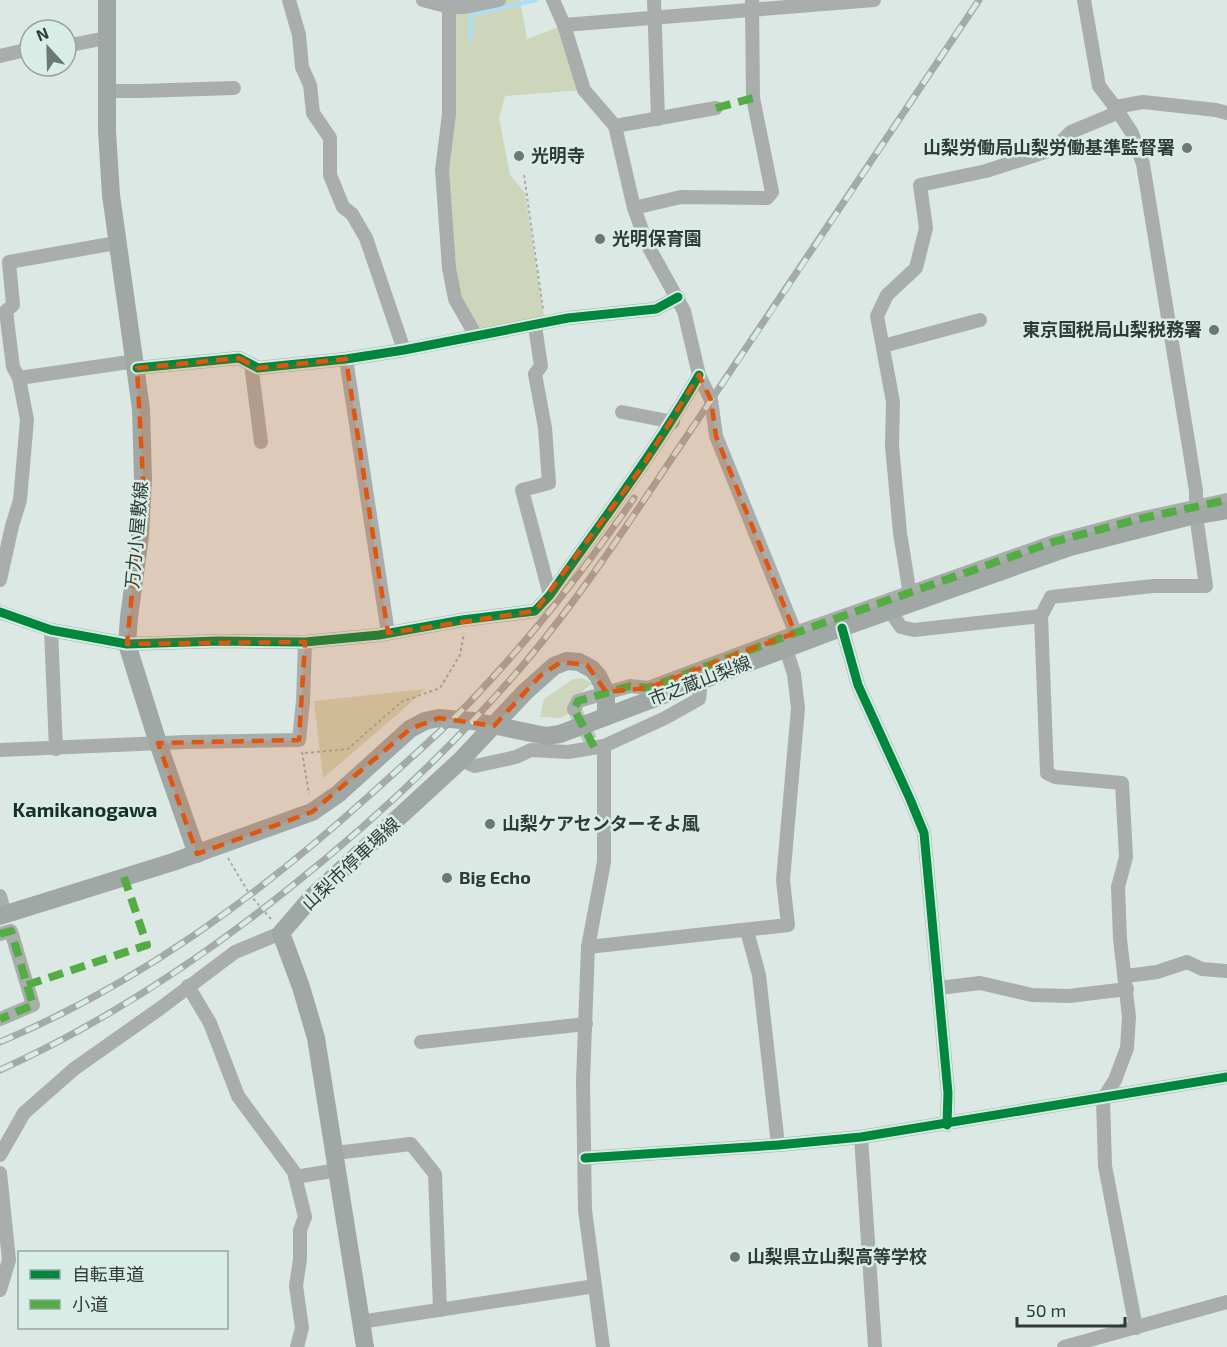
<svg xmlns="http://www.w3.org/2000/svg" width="1227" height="1347" font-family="'Exo 2','Noto Sans JP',sans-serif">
	<rect width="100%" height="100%" fill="#dce8e4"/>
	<g fill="#cdd5ba">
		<path d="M499,0H520L527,39L564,25L584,90L505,96L499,118L510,175L525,193L545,323L476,336L455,299L442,170L449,7Z"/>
		<path d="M582,678L593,684L586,688L570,704V713L561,718L540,717L544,699L573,679Z"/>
		<path d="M425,689L399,713L323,778L314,701Z"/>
	</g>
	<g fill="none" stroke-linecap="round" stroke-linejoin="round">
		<path stroke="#addef1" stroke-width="4.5" d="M470,40L472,14L536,0"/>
		<path stroke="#bac5c1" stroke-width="14" stroke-dasharray="14 7" stroke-linecap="butt" d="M574,709L594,747"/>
		<g stroke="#a7aca9" stroke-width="2" stroke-dasharray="3 3" stroke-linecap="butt">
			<path d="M524,175L543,309"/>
			<path d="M302,752L309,794"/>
			<path d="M305,753L348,749L401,702L440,688L460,655L464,633"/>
			<path d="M228,858L250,895L271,919"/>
		</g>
		<g stroke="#a9aeac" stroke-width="14">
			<path d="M289,0L299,35L302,67L310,85L313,113L330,138V175L343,207L352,214L366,238L404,350"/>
			<path d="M423,0L449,7H465L499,0"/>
			<path d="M553,0L564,25L584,90L615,126L634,208L647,244L684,311L699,375L711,400L716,436L800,644"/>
			<path d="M654,0L658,119"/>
			<path d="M1084,0L1099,86L1115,107L1132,133L1143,164L1190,453L1196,491V515L1206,586H1153L1051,597L1041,616L1047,773L1055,777L1122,783L1126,857L1118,887L1120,939L1129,1017L1127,1048L1115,1080L1103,1099L1105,1166L1136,1328"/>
			<path d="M449,7V114L442,170L449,268L455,299L476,336"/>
			<path d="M564,25L874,0"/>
			<path d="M66,46L106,38"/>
			<path d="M0,56L30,49"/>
			<path d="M106,91H140L234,88"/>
			<path d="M1115,107L1143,102L1216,110L1227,113"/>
			<path d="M615,126L716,108"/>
			<path d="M634,208L681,197L767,198L772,192L753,98L752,0"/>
			<path d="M535,326L541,366L535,374L545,428L549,483L522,490L550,595"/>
			<path d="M883,346L980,320"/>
			<path d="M346,359L388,633"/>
			<path d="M251,364L261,442"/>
			<path d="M137,368L239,358L258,368L346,359L404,350L568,318L656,309L678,297"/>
			<path d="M19,378L136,361"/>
			<path d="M622,412L673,422"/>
			<path d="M0,580L12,526L20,500L27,420L19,378L13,367L6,311L13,305L9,262L116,243"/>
			<path d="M911,601L900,533L892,446L893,402L877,316L887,295L916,268L926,228L920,185L986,171L1054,149L1071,132L1119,112"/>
			<path d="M890,611L901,627L914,630L1041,616"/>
			<path d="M0,612L51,630L127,644L219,641L305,642L379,635L462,620L535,611L550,595C601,522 655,452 699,375"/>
			<path d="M842,628L858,685L910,799L924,833L948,1093L947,1125"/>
			<path d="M51,630L56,749"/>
			<path d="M574,709L578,701L630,686L648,688L795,633L1053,542L1139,519L1227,500"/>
			<path d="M0,750L186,742L299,740L303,701L305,642"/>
			<path d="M461,760L475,766L516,757L531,750L568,752L604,746L665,718L699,699L701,681"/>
			<path d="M0,896L5,914"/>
			<path d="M747,931L759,975L778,1145"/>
			<path d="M0,934L11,931L33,1005L0,1019"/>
			<path d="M588,947L788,925L783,880L798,708L794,674L786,649"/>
			<path d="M1126,976L1157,972L1187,962L1202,969L1227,971"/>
			<path d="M188,986L210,1023L238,1096L294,1172L305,1217L300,1230V1259L296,1286L302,1328L297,1347"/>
			<path d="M939,988L980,983L1032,995L1069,996L1127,989"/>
			<path d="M421,1042L586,1024"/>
			<path d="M861,1137L875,1347"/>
			<path d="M335,1153L411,1144L435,1174L440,1310"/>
			<path d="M0,1155L24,1113L74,1069L162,1007L235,952L281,933"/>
			<path d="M585,1158L778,1145L861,1137L1227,1077"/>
			<path d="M0,1173L9,1260L0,1290"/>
			<path d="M295,1177L338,1170"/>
			<path d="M360,1322L595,1286"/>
			<path d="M603,1347L585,1210L583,1081L588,947L604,862V746"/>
			<path d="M1064,1347L1227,1302"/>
		</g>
		<g stroke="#a0a7a4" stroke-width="18">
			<path d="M107,0V131L111,195L141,409L143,479L140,536L129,617L127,644L158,743L197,854"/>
			<path d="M0,916L173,862L312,812L338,794L410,729L425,721L439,718L473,721L546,736L560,734L835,630L1070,547L1187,517L1227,510"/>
			<path d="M365,1347L316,1038L301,987L281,933L312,897L461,760L525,692L554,666L567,661L579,662L592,669L598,676L606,692V717"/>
		</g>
		<defs>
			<g id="rail">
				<path d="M0,1042C139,984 259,895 371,794C404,764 439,734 470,702C530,639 585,569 634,498"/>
				<path d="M0,1070C104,1023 198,961 287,890C373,822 452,748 523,665C588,588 642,502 699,418C793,280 885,140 979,0"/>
			</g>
		</defs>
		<use href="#rail" stroke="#a4aaa8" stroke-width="7"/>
		<use href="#rail" stroke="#d7ede5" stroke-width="4.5" stroke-dasharray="14" stroke-linecap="butt"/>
		<g stroke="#54ac45" stroke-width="8" stroke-dasharray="15 8" stroke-linecap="butt">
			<path d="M716,108L753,98"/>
			<path d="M594,747L574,709L578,701L630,686L648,688L795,633L1053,542L1139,519L1227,500"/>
			<path d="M0,934L11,931L33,1005L0,1019"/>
			<path d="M27,985L147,945L124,877"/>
		</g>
		<defs>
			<g id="cycleway">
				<path d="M137,368L239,358L258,368L346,359L404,350L568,318L656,309L678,297"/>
				<path d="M0,612L51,630L127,644L219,641L305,642L379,635L462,620L535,611L550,595C601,522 655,452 699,375"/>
				<path d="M842,628L858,685L910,799L924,833L948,1093L947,1125"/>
				<path d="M585,1158L778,1145L861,1137L1227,1077"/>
			</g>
		</defs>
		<use href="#cycleway" stroke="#d7ede5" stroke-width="13"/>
		<use href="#cycleway" stroke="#00873e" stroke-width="9"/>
	</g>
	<path fill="#df570e" fill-opacity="0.2" stroke="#df570e" stroke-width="4.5" stroke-dasharray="12 8" stroke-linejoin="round" d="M239,358L258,368L346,359L388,633L535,611L642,467L699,375L711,400L716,436L795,633L648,688L606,692L587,665L561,662L540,676L494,726L439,718L410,729L312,812L197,854L158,743L299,740L305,642L127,644L143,479L137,368Z"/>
	<g fill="#6d7774" stroke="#d7ede5" stroke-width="2">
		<circle cx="1187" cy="148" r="6"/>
		<circle cx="519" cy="156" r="6"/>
		<circle cx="600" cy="239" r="6"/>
		<circle cx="1214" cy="330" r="6"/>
		<circle cx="490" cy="824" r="6"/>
		<circle cx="447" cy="878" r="6"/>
		<circle cx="735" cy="1257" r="6"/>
	</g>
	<g text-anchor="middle" stroke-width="5" stroke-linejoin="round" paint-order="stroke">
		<g font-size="18" font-weight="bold" fill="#313a37" stroke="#d7ede5" text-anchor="start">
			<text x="1175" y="154" text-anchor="end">山梨労働局山梨労働基準監督署</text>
			<text x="531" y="162">光明寺</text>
			<text x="612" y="245">光明保育園</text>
			<text x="1202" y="336" text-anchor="end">東京国税局山梨税務署</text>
			<text x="502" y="830">山梨ケアセンターそよ風</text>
			<text x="459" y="884">Big Echo</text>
			<text x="747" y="1263">山梨県立山梨高等学校</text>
		</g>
		<g font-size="18" fill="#313a37" stroke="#d7ede5">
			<text transform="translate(137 535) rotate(-85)" y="6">万力小屋敷線</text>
			<text transform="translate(700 681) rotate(-21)" y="6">市之蔵山梨線</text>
			<text transform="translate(351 864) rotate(-43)" y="6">山梨市停車場線</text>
		</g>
		<g font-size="20" font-weight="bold" fill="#1c2e28" stroke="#d7ede5">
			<text x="85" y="817">Kamikanogawa</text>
		</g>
	</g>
	<rect x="18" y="1251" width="210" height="78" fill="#d7ede5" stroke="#95a59f" stroke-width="1.5"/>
	<rect x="30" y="1270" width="30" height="9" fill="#00873e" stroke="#95a59f" stroke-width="1.5"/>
	<text x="72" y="1281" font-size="18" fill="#313a37">自転車道</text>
	<rect x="30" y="1300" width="30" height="9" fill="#54ac45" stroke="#95a59f" stroke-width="1.5"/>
	<text x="72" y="1311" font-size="18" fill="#313a37">小道</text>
	<g transform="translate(48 48) rotate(338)"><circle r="28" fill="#d7ede5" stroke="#95a59f" stroke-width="1.5"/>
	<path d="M0-4.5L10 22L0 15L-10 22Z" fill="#6d7774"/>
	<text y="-9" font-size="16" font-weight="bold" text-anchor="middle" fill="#313a37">N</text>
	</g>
	<path d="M1017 1317v9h108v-9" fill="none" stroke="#313a37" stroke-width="3"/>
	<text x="1026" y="1317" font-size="18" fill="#313a37" stroke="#d7ede5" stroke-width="4.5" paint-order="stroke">50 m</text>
</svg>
